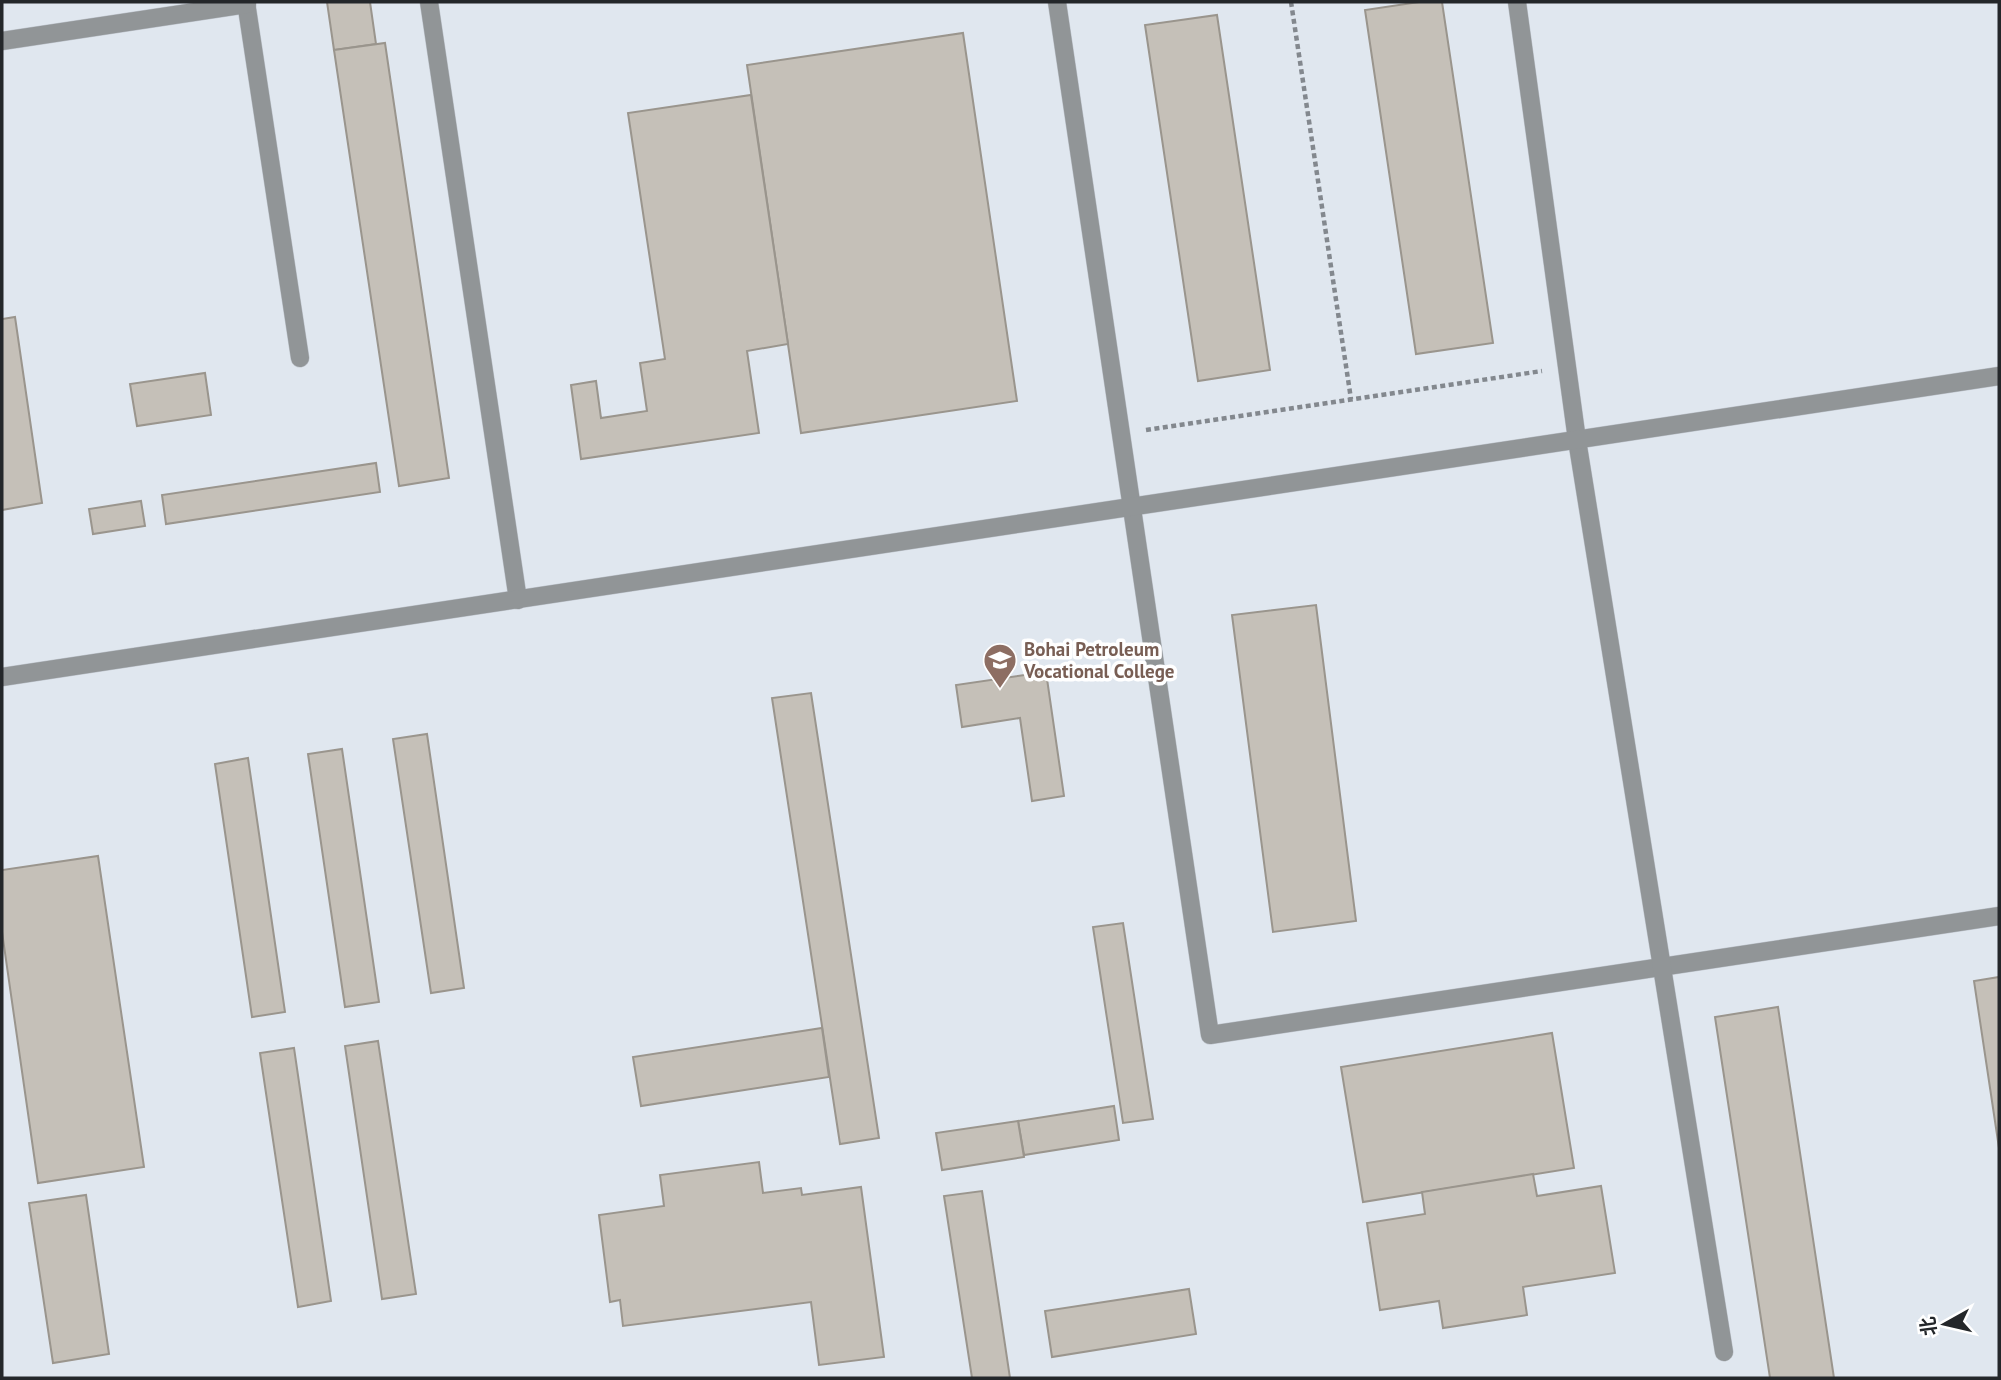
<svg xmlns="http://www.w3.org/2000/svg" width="2001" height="1380" font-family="'PT Sans','Noto Sans SC',sans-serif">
	<rect width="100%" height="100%" fill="#e0e7ef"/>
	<g fill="#c5c0b8" stroke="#9a958d" stroke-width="2">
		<path d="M327,2H370L376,44L334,50Z"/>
		<path d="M1419,2H1442L1493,343L1416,354L1365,10Z"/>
		<path d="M1217,15L1270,370L1198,381L1145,25Z"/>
		<path d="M963,33L1017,401L801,433L747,65Z"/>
		<path d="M385,43L449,478L399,486L334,50Z"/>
		<path d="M751,95L788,344L747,351L759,433L581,459L571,385L596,381L601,418L647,411L640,363L665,359L628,113Z"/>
		<path d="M15,317L42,503L2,510V319Z"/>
		<path d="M205,373L211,415L137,426L130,384Z"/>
		<path d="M376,463L380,492L166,524L162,495Z"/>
		<path d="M141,501L145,526L93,534L89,509Z"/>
		<path d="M1316,605L1356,921L1273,932L1232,615Z"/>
		<path d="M1046,672L1064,796L1032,801L1020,718L962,727L956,685Z"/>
		<path d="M811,693L879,1138L840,1144L772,698Z"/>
		<path d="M427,734L464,988L431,993L393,739Z"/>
		<path d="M342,749L379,1002L345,1007L308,754Z"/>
		<path d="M248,758L285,1012L252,1017L215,764Z"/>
		<path d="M98,856L144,1167L38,1183L2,932V870Z"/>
		<path d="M1123,923L1153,1119L1123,1123L1093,927Z"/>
		<path d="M1999,977V1148L1974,981Z"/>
		<path d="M1778,1007L1834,1378H1770L1715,1017Z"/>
		<path d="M822,1028L829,1077L641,1106L633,1057Z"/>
		<path d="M1552,1033L1574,1168L1363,1202L1341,1067Z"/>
		<path d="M378,1041L416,1294L382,1299L345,1046Z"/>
		<path d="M294,1048L331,1301L298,1307L260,1053Z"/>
		<path d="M1114,1106L1119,1140L1024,1155L1018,1121Z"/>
		<path d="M1018,1121L1024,1157L942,1170L936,1133Z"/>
		<path d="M759,1162L763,1193L801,1188L802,1195L861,1187L884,1357L819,1365L811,1302L623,1326L620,1300L610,1302L599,1215L664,1206L660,1175Z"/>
		<path d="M1533,1174L1537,1196L1601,1186L1615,1273L1523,1287L1527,1315L1443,1328L1439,1301L1380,1310L1367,1223L1425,1214L1422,1192Z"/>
		<path d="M982,1191L1010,1378H972L944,1196Z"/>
		<path d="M86,1195L109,1354L53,1363L29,1203Z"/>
		<path d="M1189,1289L1196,1334L1052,1357L1045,1311Z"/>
	</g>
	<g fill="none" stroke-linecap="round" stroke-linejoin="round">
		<defs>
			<g id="service">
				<path d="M246,2L300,358"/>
				<path d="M429,2L518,600"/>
				<path d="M1057,2L1210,1035L1999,916"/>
				<path d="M1517,2L1577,440L1724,1352"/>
				<path d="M2,41L247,4"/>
				<path d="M2,677L1999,376"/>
			</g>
		</defs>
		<use href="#service" stroke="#bec4cc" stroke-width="19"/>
		<g stroke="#83888e" stroke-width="4.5" stroke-dasharray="5 3.5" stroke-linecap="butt">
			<path d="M1291,2L1351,399"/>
			<path d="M1146,430L1542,371"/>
		</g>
		<use href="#service" stroke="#919597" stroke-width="18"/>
	</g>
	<defs>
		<symbol id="university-pin" viewBox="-11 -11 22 30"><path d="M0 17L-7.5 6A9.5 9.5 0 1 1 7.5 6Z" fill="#8d6e63" stroke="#fff"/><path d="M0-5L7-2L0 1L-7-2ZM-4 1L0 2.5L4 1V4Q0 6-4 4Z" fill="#fff"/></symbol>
	</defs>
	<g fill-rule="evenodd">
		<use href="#university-pin" x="981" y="641" width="38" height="52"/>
	</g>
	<g text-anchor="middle" stroke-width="7" stroke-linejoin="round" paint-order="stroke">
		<g font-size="19" font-weight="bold" fill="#785e54" stroke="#fff" text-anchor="start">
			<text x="1024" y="656">Bohai Petroleum<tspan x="1024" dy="22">Vocational College</tspan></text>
		</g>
	</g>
	<rect width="2001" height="1380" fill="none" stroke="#24272a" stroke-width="7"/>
	<g transform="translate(1945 1324) rotate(262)" stroke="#ffffff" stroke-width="5" paint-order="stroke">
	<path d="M0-5L12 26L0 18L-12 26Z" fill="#24272a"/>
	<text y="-10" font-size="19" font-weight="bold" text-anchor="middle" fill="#24272a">北</text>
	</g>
</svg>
